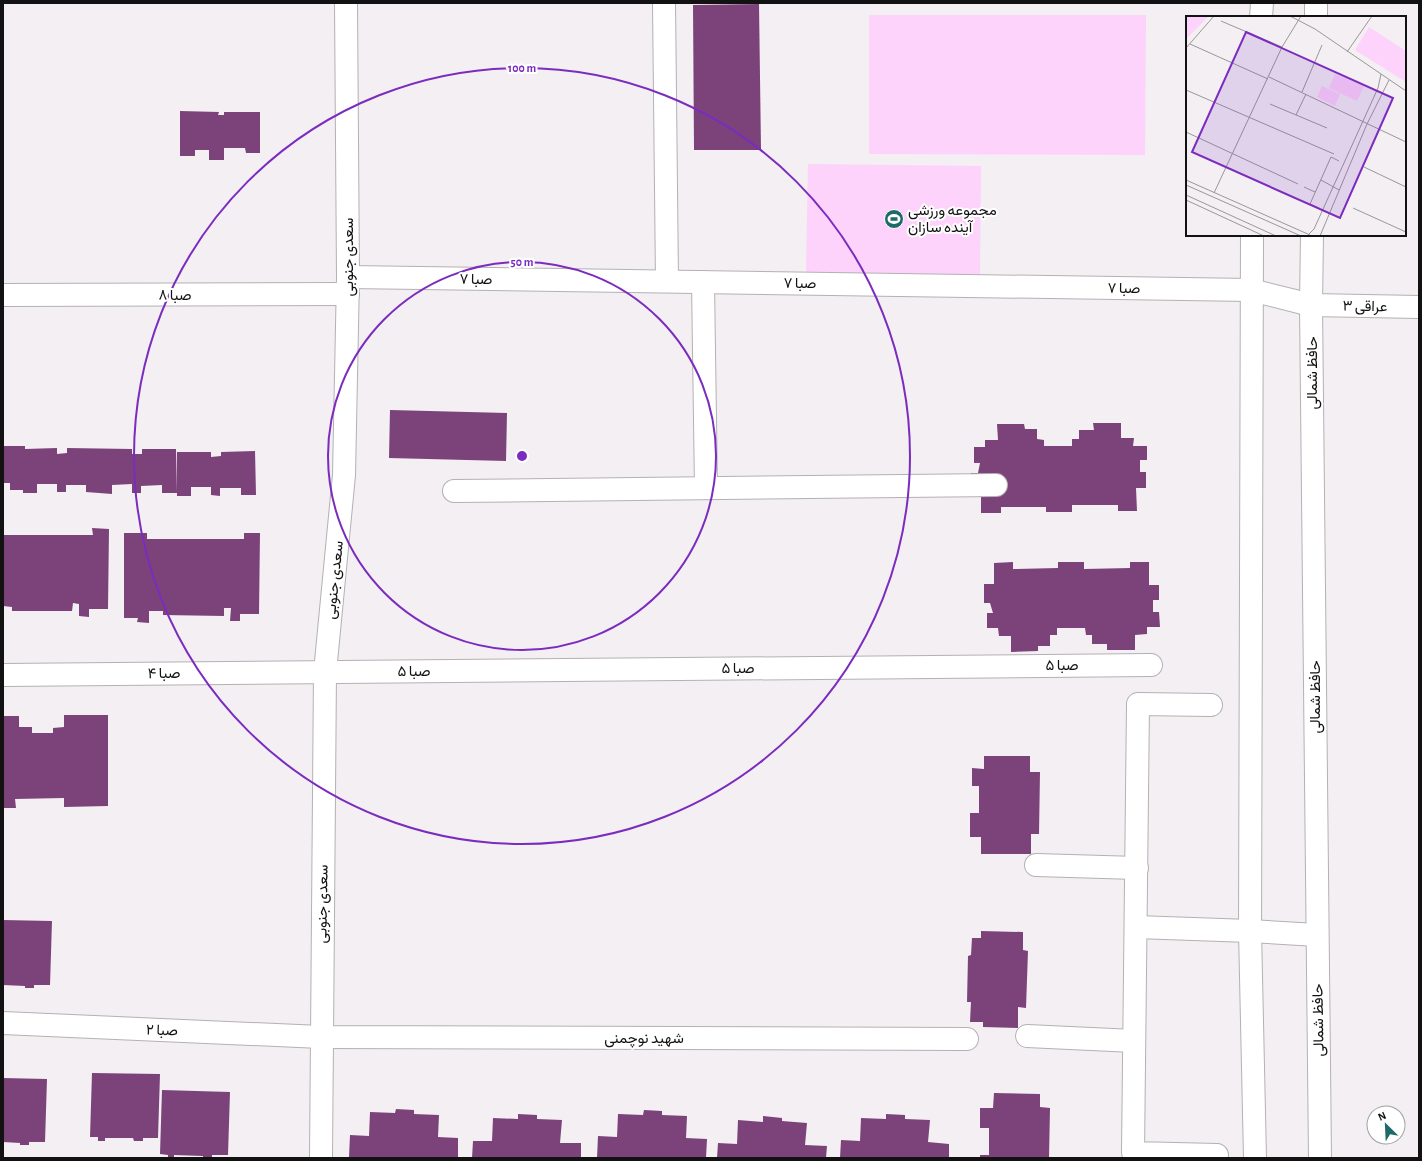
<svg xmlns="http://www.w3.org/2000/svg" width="1422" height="1161" font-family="'Alegreya Sans',Vazirmatn,sans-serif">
	<rect width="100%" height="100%" fill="#f3eff2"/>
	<g fill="#fdd2fb">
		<path d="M869,15H1146L1145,155L869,154Z"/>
		<path d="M808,164L981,166L980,275L806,273Z"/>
	</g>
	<g fill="#7b437a">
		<path d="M759,4L761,150H694L693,5Z"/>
		<path d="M180,111L219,112L218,115H224V112H260V153H246L245,148H224V160H209V150H195V156H180Z"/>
		<path d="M390,410L507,413L506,461L389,458Z"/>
		<path d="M1093,423H1121V438H1134L1133,446H1147V460H1140V472H1146V488H1136L1137,511H1118V505H1072V512H1046V507H1001V513H981V492L972,493L971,473H978L980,463H974V447H985V440H998L997,424H1024L1025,429H1037V439L1044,440V446H1072V439H1079V430H1094Z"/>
		<path d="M3,446H25V449L57,448V454L67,453V448L132,449V454H142V449H176L177,493H162V485L141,486V493H132V484L112,485V494L86,492V485H66V492H57V484H37V493H23V490H10V483H3Z"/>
		<path d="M255,451L256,495H241V488H220V496L211,495V487H191V496H177V452H211V457L221,456V452Z"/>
		<path d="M92,528L109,529L108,609H89V617L79,616V604L73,603L72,611H12V607L3,606V535H93Z"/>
		<path d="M124,533H147V539H244V533H260L259,614H240V621H230L231,608H224V616L163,615V611H149V623L137,622L138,618H124Z"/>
		<path d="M1013,562V569L1058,568V562H1084V569L1130,568V562H1149V585H1159V600H1153V612H1159L1160,627H1147V634L1135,635V650H1107V644H1092V635H1086L1085,628H1057V635H1050V646H1038V651L1011,652V636H999L998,628H987V613H993L990,603H984V584H994V563Z"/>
		<path d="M64,715H108V806L64,807V798L15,799L16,808H3V716H19V727H32V733H53V728L64,727Z"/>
		<path d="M984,756H1030V772H1040L1039,834H1031V854H981V837H970V813H979V786H972V768L984,769Z"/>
		<path d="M3,920L52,921L50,985H34V988H25V986L3,985Z"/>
		<path d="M981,931L1023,932V950L1028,951L1026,1008L1018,1007V1028L983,1027V1022H970L971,1002H967L968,956L971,955L972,938H981Z"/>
		<path d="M92,1073L160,1074L158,1138H143V1141H134L133,1138H105V1141H98V1137H90Z"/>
		<path d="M3,1078L47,1079L45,1142H29V1145H20V1143L3,1142Z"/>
		<path d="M162,1090L230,1092L228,1155H212V1158H203V1156L174,1155V1158H168V1155L160,1154Z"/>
		<path d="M994,1093L1040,1094V1107L1050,1108L1049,1158H980V1155H989V1128H980V1108H993Z"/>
		<path d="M396,1109L414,1110V1114L439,1115L438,1137L458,1138V1158L349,1157L350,1135L369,1136L370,1112L395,1113Z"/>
		<path d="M644,1110L662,1111V1115L687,1116L686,1138L707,1139L706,1158H597L598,1136L617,1137L618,1114L643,1115Z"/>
		<path d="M518,1114L537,1115V1119L562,1120L560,1143H581V1158H472L473,1141H492L493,1118L518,1119Z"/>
		<path d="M886,1114L905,1115V1119L930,1120L928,1142L949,1144V1158H840L841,1140L860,1141L861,1118L886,1119Z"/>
		<path d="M763,1116L782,1118V1121L807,1123L805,1145L827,1146L826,1158H717L718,1143L737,1144L738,1120L763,1122Z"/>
	</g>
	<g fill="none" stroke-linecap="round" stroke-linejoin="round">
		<defs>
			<g id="street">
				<path d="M664,3L667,281"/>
				<path d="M348,277L1251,290"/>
				<path d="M703,282L706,488"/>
				<path d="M3,295L348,294"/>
				<path d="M1311,305L1419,307"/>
				<path d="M454,491L996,485"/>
				<path d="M3,675L1151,665"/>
				<path d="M1211,705L1138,704L1133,1153L1217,1155"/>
				<path d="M1036,865L1137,868"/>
				<path d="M1136,927L1250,931"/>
				<path d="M3,1023L321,1037L967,1039"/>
				<path d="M1027,1036L1134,1041"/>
			</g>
			<g id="secondary">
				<path d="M1261,17L1262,3"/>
				<path d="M1316,17V3"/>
				<path d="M1252,235L1250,931L1255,1158"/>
				<path d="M1312,235L1311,305L1320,1158"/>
				<path d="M1251,290L1311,305"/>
				<path d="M1250,931L1317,935"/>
				<path d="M321,1158L325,672L344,475L348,277L346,3"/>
			</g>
		</defs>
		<use href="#street" stroke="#b4b1b4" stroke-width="24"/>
		<use href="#secondary" stroke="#b4b1b4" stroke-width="24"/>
		<use href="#street" stroke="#fff" stroke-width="22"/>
		<use href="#secondary" stroke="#fff" stroke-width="22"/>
	</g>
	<g fill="none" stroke="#7b2cbf" stroke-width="2">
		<circle cx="522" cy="456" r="194"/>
		<circle cx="522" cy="456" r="388"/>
	</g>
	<defs>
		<symbol id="stadium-disc" viewBox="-11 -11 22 22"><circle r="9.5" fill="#1d6a68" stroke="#fff"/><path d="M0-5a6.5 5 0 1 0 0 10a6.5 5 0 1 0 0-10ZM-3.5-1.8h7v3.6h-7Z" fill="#fff"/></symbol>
	</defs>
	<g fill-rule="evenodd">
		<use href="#stadium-disc" x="883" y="208" width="22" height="22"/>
	</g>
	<g text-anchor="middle" stroke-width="4" stroke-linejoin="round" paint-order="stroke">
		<g font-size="15" fill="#131213" stroke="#fff" text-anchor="start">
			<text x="908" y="215">مجموعه ورزشی<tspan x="908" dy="17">آینده سازان</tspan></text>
		</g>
		<g font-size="15" fill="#131213" stroke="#fff">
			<text transform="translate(348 257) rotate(-90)" y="5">سعدی جنوبی</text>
			<text transform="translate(476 279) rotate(1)" y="5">صبا ۷</text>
			<text transform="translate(800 283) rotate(1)" y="5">صبا ۷</text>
			<text transform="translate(1124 288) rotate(1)" y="5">صبا ۷</text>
			<text x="175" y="300">صبا ۸</text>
			<text transform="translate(1365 306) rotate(1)" y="5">عراقی ۳</text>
			<text transform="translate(1312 373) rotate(-90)" y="5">حافظ شمالی</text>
			<text transform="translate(334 580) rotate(-84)" y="5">سعدی جنوبی</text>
			<text x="1062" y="670">صبا ۵</text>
			<text x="738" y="673">صبا ۵</text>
			<text x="414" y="676">صبا ۵</text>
			<text transform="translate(164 673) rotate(-1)" y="5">صبا ۴</text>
			<text transform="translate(1315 697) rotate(-90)" y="5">حافظ شمالی</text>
			<text transform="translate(322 904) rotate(-89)" y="5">سعدی جنوبی</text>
			<text transform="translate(1318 1020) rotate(-91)" y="5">حافظ شمالی</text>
			<text transform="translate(162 1030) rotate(2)" y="5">صبا ۲</text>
			<text x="644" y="1043">شهید نوچمنی</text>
		</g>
	</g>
	<g transform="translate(1186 16)">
		<rect width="220" height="220" fill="#f3eff2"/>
		<path d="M0,0H23L0,23ZM183,11L220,35V66L169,34ZM149,58L178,70L171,85L143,72ZM136,70L154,78L149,90L131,81Z" fill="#fdd2fb"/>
		<path fill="none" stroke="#999799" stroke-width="1" d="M104,0L129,13L220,75M35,5L96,31M4,28L82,63M0,32L28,0M161,36L186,0M83,61L220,126M0,74L148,138M116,76L136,29M84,88L141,112M110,99L120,78M0,116L112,168M178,151L220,171M0,164L124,219M135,164L153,174M0,169L115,220M118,171L129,176M28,177L96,31L115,0M0,179L90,220M0,184L78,220M133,192L124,188L145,141L153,145M167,192L220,216M122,219L128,213L192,72L195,58M134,220L181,108L203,64"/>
		<path fill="#7b2cbf" fill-opacity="0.15" stroke="#7b2cbf" stroke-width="2" d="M60,16L207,82L154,202L6,136Z"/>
		<rect width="220" height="220" fill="none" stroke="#131213" stroke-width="2"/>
	</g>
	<circle cx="522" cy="456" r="6" fill="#7b2cbf" stroke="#fff" stroke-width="2"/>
	<g font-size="12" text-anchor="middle" font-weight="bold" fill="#7b2cbf" stroke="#fff" stroke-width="4" stroke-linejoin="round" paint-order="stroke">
		<text x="522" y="72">100 m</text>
		<text x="522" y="266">50 m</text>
	</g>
	<rect width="1422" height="1161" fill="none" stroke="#131213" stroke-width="8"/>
	<g transform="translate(1386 1125) rotate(336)"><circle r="19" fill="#ffffff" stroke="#a1a0a1"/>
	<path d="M0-3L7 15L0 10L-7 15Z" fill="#1d6a68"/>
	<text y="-6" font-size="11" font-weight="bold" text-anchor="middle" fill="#131213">N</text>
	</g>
</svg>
